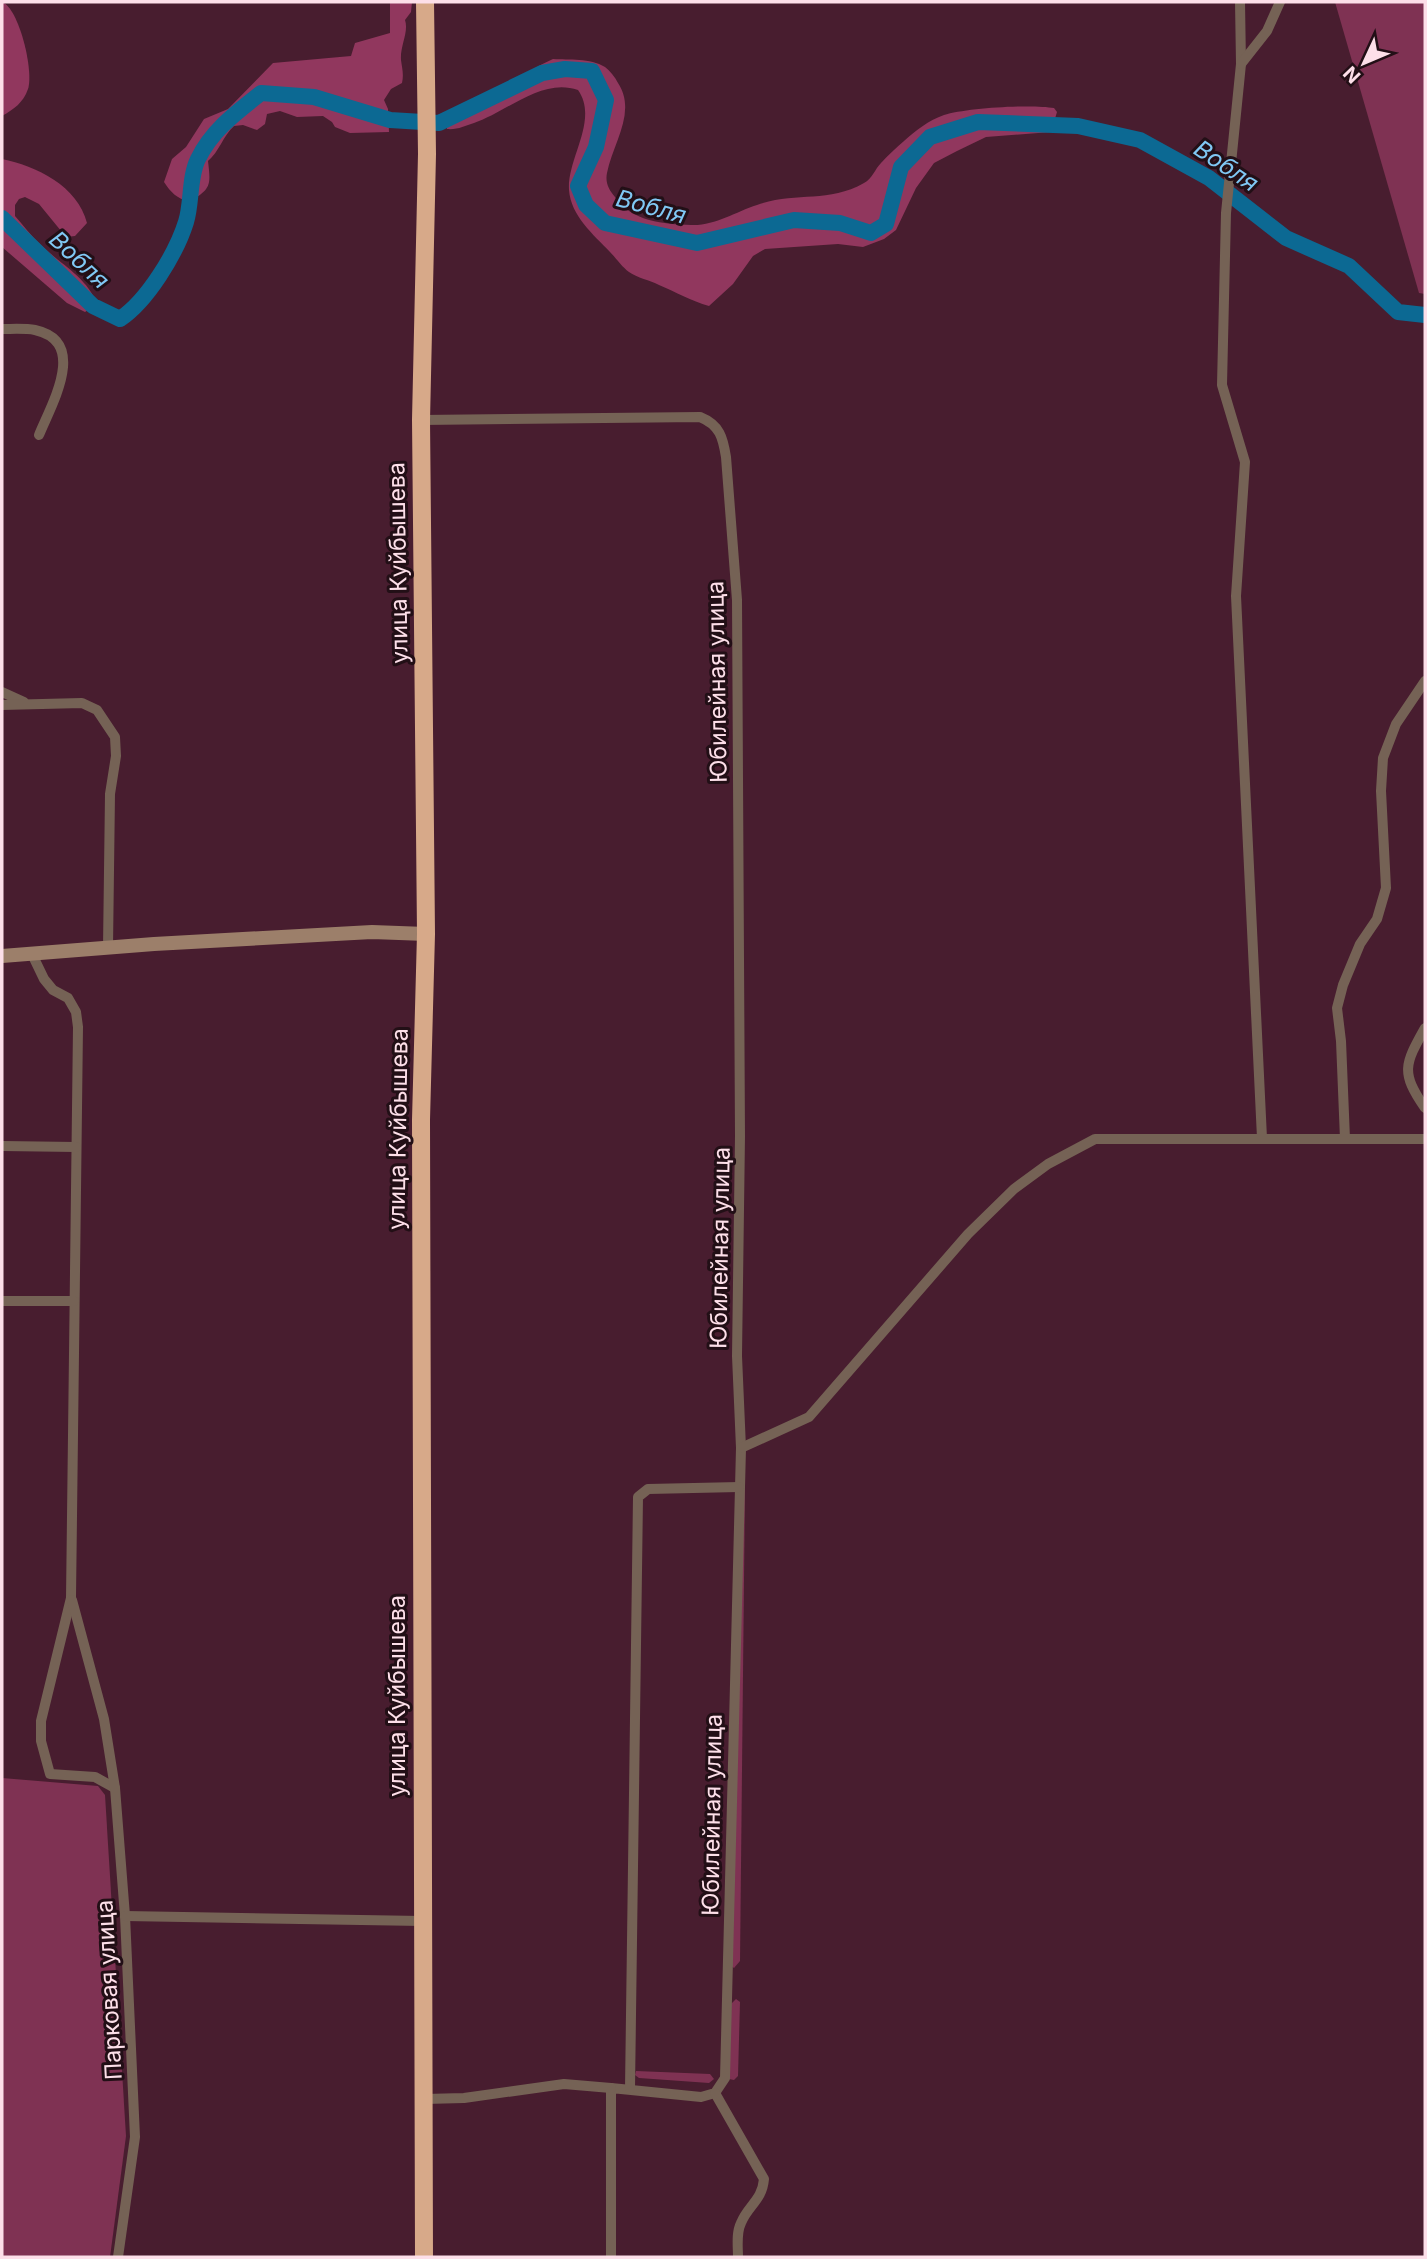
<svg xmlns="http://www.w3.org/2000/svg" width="1427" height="2259" font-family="Inter,sans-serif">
	<rect width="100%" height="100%" fill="#481d2f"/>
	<g fill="#7f3253">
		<path d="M1335,2H1425V294L1419,293Z"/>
		<path d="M743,1480L745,1485L740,1961L734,1968L730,1965Z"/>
		<path d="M2,1778L98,1786L105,1795L126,2136L110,2257H2Z"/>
		<path d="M736,1999L740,2002L738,2076L734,2080L729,2079L730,2005Z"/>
		<path d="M636,2071L710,2074L714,2079L709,2083L639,2078L635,2075Z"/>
	</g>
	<g fill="#91375e">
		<path d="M2,2C19,8 34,71 28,89C23,103 14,109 2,116Z"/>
		<path d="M390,2H412L411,12L405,20C409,32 400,46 401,60C402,68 404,74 402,83L391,89L384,100L388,109L389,132L350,133L335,127L332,122L323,116L297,117L280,111L267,114L265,124L257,130L243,125L234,126C223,136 219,152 208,161C211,186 211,189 189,202C177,198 171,193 164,182L172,159L186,147L204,119L228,109L273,63L351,56L355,43L390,33Z"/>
		<path d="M553,59C569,60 590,58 605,67C610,71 615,77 618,83C637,112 613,143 607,173C605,183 609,190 615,197C632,222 664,224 691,225C715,226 735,212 757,205C795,191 827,204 864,183C872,179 875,169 881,163C888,155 896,148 904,141C915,131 929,120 944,115C966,108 1031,104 1054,108L1057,112L1051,132L986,137L957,151L934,163L916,188L896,230L884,239L863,247L838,244L765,249L753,256L733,284L709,306C691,301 676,292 659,285C650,280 637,278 629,272C622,267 616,258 610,252C593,234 571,216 569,190C567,158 599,120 578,90C542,77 507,112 474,123C465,126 457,130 447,129V114C462,100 489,94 507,84C523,76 537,66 553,59Z"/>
		<path d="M2,159C36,166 78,186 87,223L75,236L66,237L39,204L25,197L19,199L15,205V216C23,225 31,236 41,245C60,264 87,277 97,304L85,312L67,303L2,247Z"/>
	</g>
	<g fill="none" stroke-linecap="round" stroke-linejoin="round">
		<path stroke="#0c6993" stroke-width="16" d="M2,218L93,306L120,319C147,301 176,254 186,222C192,203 189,177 198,159C212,130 237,112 261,93L314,97L390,120L439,123L542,73L565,69L592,71L606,100L596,147L578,186L586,205L605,223L697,243L794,220L840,223L871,233L886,224L901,167L930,137L978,122L1078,126L1140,140L1209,178L1286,238L1349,266L1398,312L1425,315"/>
		<g stroke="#756255" stroke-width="10">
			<path d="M1240,2L1241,64L1226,213L1222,385L1245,462L1236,596L1262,1138"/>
			<path d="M1241,64L1267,31L1280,2"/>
			<path d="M2,329C12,329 25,328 35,330C89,342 51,405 39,435"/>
			<path d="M421,420L700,417C720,425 723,438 726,457L737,600L740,1136L737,1356L741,1448L725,2078L715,2093L701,2097L611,2088V2257"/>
			<path d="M2,692L24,702"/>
			<path d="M2,705L82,703L97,710L115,737L116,756L110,794L108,947"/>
			<path d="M31,952L44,979L53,990L68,998L76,1012L78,1027L71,1598L41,1721V1741L50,1774L95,1777L115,1788"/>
			<path d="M1425,1028C1405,1064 1400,1072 1425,1108"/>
			<path d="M1345,1139L1341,1041L1337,1008L1343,985L1360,944L1377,919L1386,888L1381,791L1383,758L1396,724L1425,681"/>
			<path d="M2,1146L76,1147"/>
			<path d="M2,1301H74"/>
			<path d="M741,1448L809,1417L968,1234L1014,1189L1048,1164L1095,1139H1425"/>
			<path d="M72,1600L104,1719L115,1788L125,1916L135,2137L118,2257"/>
			<path d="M125,1916L422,1921"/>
			<path d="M630,2089L638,1497L648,1489L739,1487"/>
			<path d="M715,2093L764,2179C762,2201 748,2205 741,2223C736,2233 738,2247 738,2257"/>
			<path d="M425,2099L464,2098L564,2084L611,2088"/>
		</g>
		<path stroke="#9c7f6a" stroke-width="14" d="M2,956L154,944L372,932L426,934"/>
		<path stroke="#d7a989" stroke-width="18" d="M424,2257L421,1120L426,934L421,420L427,154L425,2"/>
	</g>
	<g text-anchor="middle" stroke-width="6" stroke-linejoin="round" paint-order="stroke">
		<g font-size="23" fill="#fddfe9" stroke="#220f16">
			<text transform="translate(398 563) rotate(-91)" y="8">улица Куйбышева</text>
			<text transform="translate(717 682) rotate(-91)" y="8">Юбилейная улица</text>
			<text transform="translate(398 1129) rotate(-89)" y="8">улица Куйбышева</text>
			<text transform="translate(720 1248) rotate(-89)" y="8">Юбилейная улица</text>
			<text transform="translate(397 1696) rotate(-90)" y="8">улица Куйбышева</text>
			<text transform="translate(712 1815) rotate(-89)" y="8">Юбилейная улица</text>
			<text transform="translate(109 1990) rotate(-93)" y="8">Парковая улица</text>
		</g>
		<g font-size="24" font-style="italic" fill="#80c8f4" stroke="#220f16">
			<text transform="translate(1226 166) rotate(34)" y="8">Вобля</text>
			<text transform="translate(651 207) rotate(15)" y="8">Вобля</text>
			<text transform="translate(79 260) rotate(43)" y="8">Вобля</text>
		</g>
	</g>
	<rect width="1427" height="2259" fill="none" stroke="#fddfe9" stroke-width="7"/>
	<g transform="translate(1364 63) rotate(226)" stroke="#220f16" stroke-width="5" paint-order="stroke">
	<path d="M0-5L12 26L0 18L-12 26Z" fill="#fddfe9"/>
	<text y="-10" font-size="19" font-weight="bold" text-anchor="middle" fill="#fddfe9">N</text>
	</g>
</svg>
